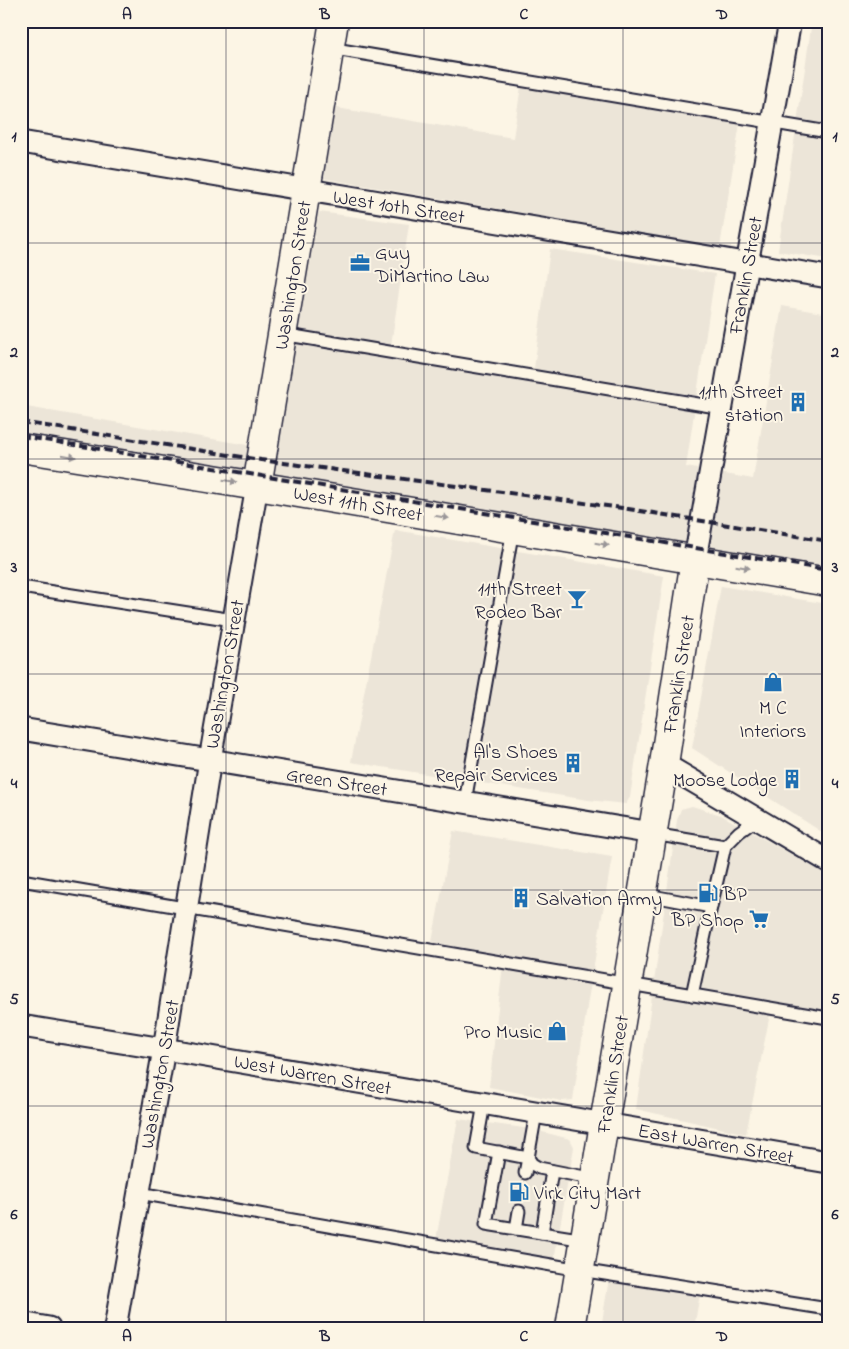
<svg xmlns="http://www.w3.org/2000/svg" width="849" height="1349" font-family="'Indie Flower',sans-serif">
	<rect width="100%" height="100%" fill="#fcf5e5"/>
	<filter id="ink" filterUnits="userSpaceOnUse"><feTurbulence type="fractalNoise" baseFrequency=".02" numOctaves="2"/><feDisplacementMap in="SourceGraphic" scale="10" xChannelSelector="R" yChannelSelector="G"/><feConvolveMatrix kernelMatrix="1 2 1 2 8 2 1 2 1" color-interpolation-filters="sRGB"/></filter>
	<g filter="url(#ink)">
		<g fill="#ece5d8">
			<path d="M812,21H828V259L778,251Z"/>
			<path d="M522,80L741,117L720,247L321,178L331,107L513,138Z"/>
			<path d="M319,212L409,224L390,352L533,376L550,249L715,274L686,467L753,479L782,306L828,314V579L21,444V406L277,450Z"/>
			<path d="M395,530L664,576L630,797L626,804L588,800L351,762Z"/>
			<path d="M721,586L828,604V836L692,748Z"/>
			<path d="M692,806L721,815L828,875V1002L825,1023L770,1014L746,1134L636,1109L677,820L681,809Z"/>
			<path d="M453,831L612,857L588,1000L573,1100L562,1101L489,1087L504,956L432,942Z"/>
			<path d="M458,1119L531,1129L570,1139L574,1147L554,1260L436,1240Z"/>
			<path d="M609,1279L700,1294L694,1328H601Z"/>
		</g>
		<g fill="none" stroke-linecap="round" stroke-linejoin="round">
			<defs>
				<g id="service">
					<path d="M329,48L828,132"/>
					<path d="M282,334L722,408"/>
					<path d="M21,587L233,620"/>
					<path d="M465,802L513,529"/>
					<path d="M653,834L725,846"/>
					<path d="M21,880L828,1018"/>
					<path d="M642,894L711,907L692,995"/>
					<path d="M711,907L725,846L739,832L757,819"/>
					<path d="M484,1104L476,1148L528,1158L536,1113"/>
					<path d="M499,1152L486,1224L585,1240"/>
					<path d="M528,1158L532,1164L539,1168L595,1179"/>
					<path d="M525,1173L528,1158"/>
					<path d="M139,1193L580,1270L828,1309"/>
					<path d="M516,1229L519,1211"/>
					<path d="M542,1233L552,1171"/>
				</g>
				<g id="minor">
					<path d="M21,142L828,277"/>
					<path d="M695,559L790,21"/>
					<path d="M21,729L652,833"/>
					<path d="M664,764L828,861"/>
					<path d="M21,1026L164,1049L828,1162"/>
					<path d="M21,1323L49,1328"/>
					<path d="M115,1328L164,1049L210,760L257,486"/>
				</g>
				<g id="tertiary">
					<path d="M21,448L257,486L828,582"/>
					<path d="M257,486L334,21"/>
				</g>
				<path id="secondary" d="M570,1328L664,764L695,559"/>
			</defs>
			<use href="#service" stroke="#22223b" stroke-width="15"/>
			<use href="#minor" stroke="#22223b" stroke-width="25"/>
			<use href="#tertiary" stroke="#22223b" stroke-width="31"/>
			<use href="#secondary" stroke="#22223b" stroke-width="31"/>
			<use href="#service" stroke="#fcf5e5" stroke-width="11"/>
			<use href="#minor" stroke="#fcf5e5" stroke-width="21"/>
			<use href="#tertiary" stroke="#fcf5e5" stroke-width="28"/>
			<use href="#secondary" stroke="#fcf5e5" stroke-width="28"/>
			<g stroke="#22223b" stroke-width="4" stroke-dasharray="8 4" stroke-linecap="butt">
				<path d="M21,422L261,460L622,508L828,541"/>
				<path d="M21,436L828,570"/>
			</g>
		</g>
		<defs><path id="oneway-solid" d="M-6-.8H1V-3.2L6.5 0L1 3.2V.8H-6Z" transform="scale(1.25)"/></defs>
		<g fill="#9a9698">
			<use href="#oneway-solid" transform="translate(69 456) rotate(9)"/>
			<use href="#oneway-solid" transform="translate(230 481) rotate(9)"/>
			<use href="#oneway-solid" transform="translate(442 517) rotate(10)"/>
			<use href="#oneway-solid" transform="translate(602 544) rotate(10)"/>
			<use href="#oneway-solid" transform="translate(743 567) rotate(10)"/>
		</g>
	</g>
	<path fill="none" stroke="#22223b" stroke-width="1" stroke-opacity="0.55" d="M226,21V1328M424,21V1328M623,21V1328M21,243H828M21,459H828M21,674H828M21,890H828M21,1106H828"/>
	<defs>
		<symbol id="office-bare" viewBox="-9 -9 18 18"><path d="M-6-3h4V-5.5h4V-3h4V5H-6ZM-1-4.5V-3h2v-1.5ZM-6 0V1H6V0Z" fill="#1f6fb2" stroke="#fcf5e5" stroke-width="2.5" paint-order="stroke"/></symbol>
		<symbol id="building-bare" viewBox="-9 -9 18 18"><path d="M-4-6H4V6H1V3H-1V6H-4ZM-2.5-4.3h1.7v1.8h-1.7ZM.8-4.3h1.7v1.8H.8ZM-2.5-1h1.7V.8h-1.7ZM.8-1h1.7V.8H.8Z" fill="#1f6fb2" stroke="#fcf5e5" stroke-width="2.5" paint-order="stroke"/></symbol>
		<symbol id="bar-bare" viewBox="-9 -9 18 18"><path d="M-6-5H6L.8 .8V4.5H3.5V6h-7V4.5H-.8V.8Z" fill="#1f6fb2" stroke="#fcf5e5" stroke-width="2.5" paint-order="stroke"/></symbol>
		<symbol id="shop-bare" viewBox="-9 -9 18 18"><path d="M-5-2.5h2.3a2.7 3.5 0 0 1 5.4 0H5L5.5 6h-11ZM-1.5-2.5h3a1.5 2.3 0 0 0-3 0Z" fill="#1f6fb2" stroke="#fcf5e5" stroke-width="2.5" paint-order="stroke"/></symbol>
		<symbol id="fuel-bare" viewBox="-9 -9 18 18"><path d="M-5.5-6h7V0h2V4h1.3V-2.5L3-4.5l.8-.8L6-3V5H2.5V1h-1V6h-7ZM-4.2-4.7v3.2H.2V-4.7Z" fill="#1f6fb2" stroke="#fcf5e5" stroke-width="2.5" paint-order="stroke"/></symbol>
		<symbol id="supermarket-bare" viewBox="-9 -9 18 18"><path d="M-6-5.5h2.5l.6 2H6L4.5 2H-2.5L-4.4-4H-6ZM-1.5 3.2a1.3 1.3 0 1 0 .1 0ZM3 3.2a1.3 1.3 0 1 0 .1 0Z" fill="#1f6fb2" stroke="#fcf5e5" stroke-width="2.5" paint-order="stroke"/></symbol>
	</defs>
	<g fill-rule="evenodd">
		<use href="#office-bare" x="346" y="249" width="28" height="28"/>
		<use href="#building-bare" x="784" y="388" width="28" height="28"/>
		<use href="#bar-bare" x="563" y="585" width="28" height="28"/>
		<use href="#shop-bare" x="759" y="668" width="28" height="28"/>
		<use href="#building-bare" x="559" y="749" width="28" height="28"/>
		<use href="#building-bare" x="778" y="765" width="28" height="28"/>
		<use href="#fuel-bare" x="694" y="879" width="28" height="28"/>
		<use href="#building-bare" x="507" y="884" width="28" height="28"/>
		<use href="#supermarket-bare" x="745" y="905" width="28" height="28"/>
		<use href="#shop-bare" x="543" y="1017" width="28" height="28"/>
		<use href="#fuel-bare" x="505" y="1178" width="28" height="28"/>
	</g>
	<g text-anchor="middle" stroke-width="4" stroke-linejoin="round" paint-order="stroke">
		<g font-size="20" fill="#22223b" stroke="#fcf5e5">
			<text transform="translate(399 206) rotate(9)" y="7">West 10th Street</text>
			<text transform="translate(292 275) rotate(-81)" y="7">Washington Street</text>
			<text transform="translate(745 275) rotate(-80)" y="7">Franklin Street</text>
			<text transform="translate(358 503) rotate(10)" y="7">West 11th Street</text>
			<text transform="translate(224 674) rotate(-80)" y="7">Washington Street</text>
			<text transform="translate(678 674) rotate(-81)" y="7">Franklin Street</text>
			<text transform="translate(337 781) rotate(9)" y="7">Green Street</text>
			<text transform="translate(159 1074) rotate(-80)" y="7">Washington Street</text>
			<text transform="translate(313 1074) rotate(10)" y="7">West Warren Street</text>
			<text transform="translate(612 1074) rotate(-81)" y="7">Franklin Street</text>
			<text transform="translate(716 1143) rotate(10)" y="7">East Warren Street</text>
		</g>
		<g font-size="20" fill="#22223b" stroke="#fcf5e5" text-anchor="end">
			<text x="375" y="259" text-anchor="start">Guy<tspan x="375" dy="23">DiMartino Law</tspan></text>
			<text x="783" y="398">11th Street<tspan x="783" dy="23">station</tspan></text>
			<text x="562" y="595">11th Street<tspan x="562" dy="23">Rodeo Bar</tspan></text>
			<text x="773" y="714" text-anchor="middle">M C<tspan x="773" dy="23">Interiors</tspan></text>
			<text x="558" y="758">Al's Shoes<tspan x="558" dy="23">Repair Services</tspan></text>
			<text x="777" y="786">Moose Lodge</text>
			<text x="723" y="900" text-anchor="start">BP</text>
			<text x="536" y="905" text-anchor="start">Salvation Army</text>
			<text x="744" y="926">BP Shop</text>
			<text x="542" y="1038">Pro Music</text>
			<text x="534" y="1199" text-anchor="start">Virk City Mart</text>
		</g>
	</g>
	<rect width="849" height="1349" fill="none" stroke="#fcf5e5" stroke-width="55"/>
	<rect x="28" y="28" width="794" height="1294" fill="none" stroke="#22223b" stroke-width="2"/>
	<g font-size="16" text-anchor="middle" font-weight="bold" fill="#22223b">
		<text x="127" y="19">A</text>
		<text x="325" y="19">B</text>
		<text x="524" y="19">C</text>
		<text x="722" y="19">D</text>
		<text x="14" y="141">1</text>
		<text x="835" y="141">1</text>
		<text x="14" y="357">2</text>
		<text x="835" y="357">2</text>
		<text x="14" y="572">3</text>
		<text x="835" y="572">3</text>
		<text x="14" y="788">4</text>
		<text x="835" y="788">4</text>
		<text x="14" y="1004">5</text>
		<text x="835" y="1004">5</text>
		<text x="14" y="1219">6</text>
		<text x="835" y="1219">6</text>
		<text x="127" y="1341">A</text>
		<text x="325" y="1341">B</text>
		<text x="524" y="1341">C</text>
		<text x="722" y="1341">D</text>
	</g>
</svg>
